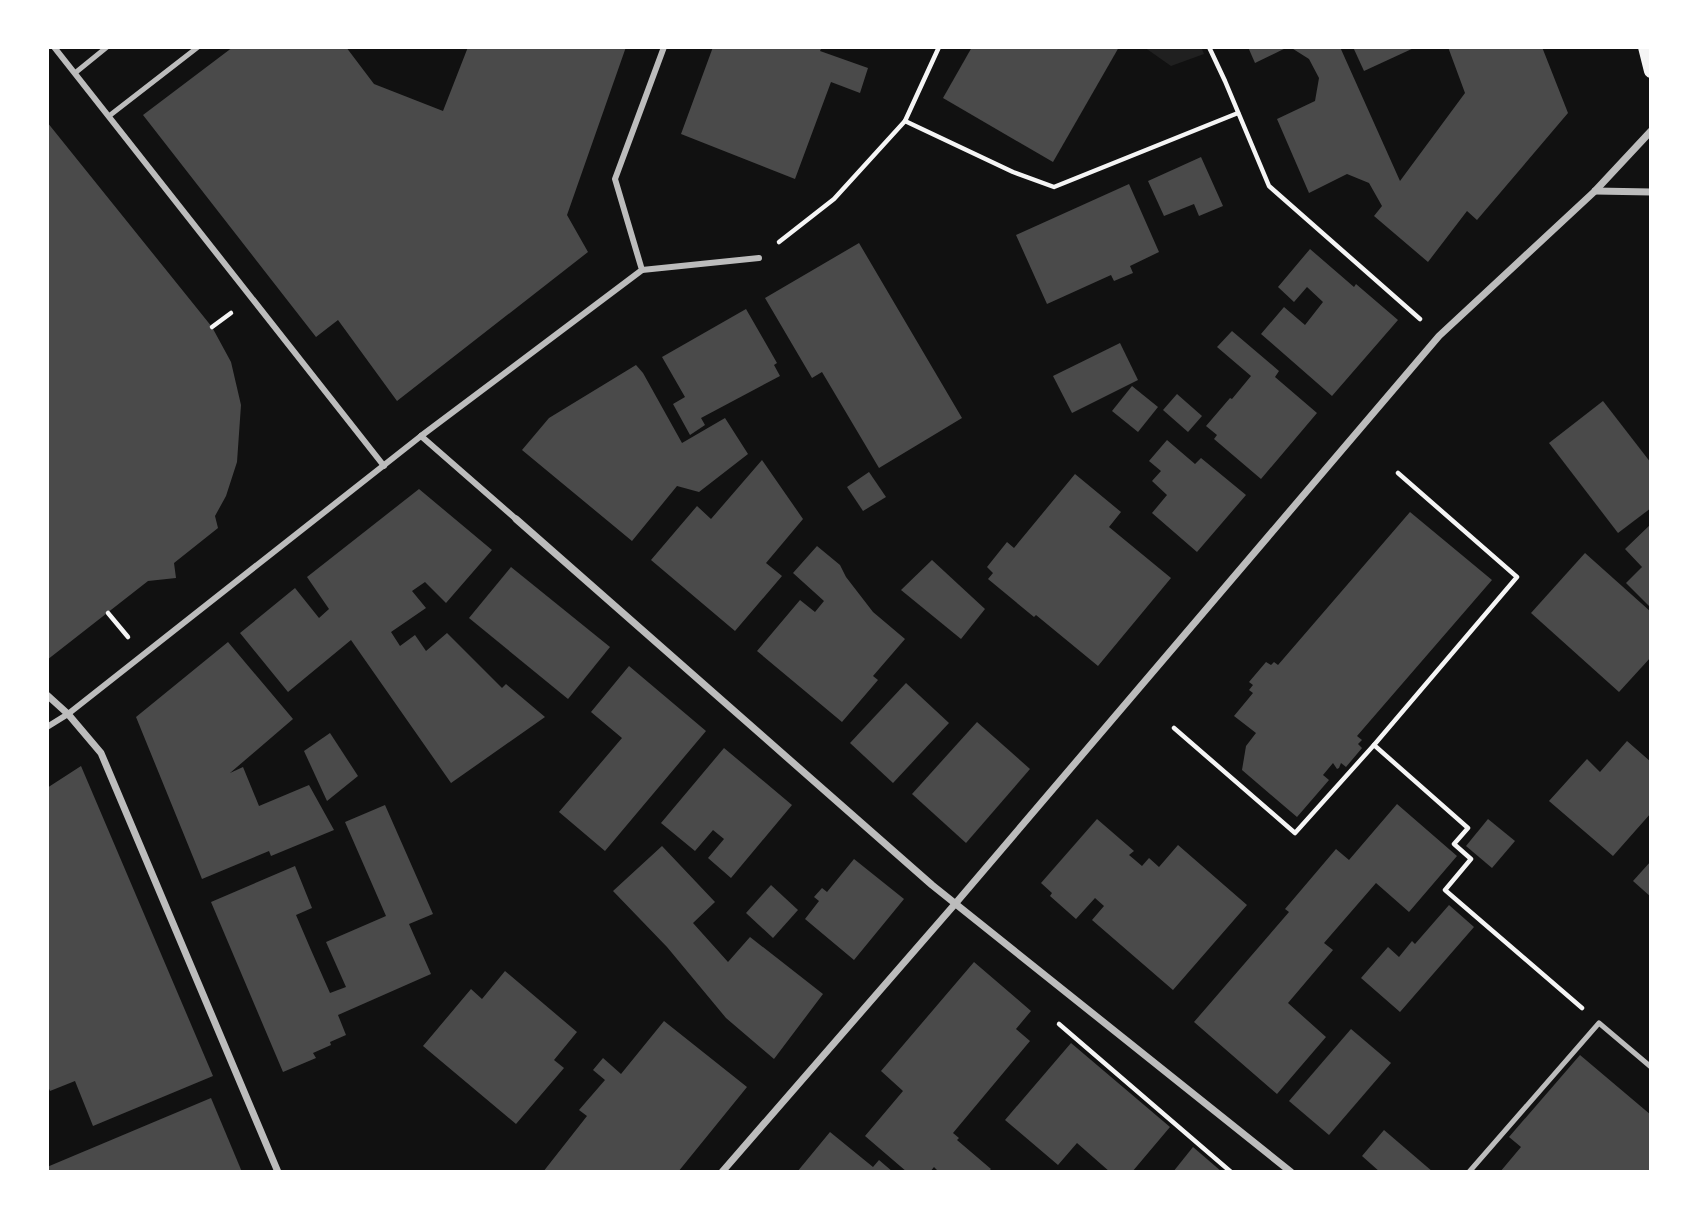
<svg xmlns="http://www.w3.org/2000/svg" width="1698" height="1219" font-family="Roboto,sans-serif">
	<rect width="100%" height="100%" fill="#111"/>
	<path fill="#202020" d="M1144,47H1201L1204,54L1171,66Z"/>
	<g fill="#4a4a4a">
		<path d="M233,47H346L374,84L443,111L468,47H626L567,215L588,252L397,401L338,320L316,337L143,115Z"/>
		<path d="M713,47H822L820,51L868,68L860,93L831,82L795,179L681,134Z"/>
		<path d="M972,47H1119L1053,162L943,98Z"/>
		<path d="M1248,47H1288L1255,63Z"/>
		<path d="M1290,47H1340L1400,181L1465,93L1448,47H1542L1568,113L1477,220L1467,211L1428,262L1374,216L1382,206L1369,183L1347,174L1309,193L1277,119L1315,101L1319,78L1309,59Z"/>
		<path d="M1353,47H1416L1364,71Z"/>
		<path d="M47,122L212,327L231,362L241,405L237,462L226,496L215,516L218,528L174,563L176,578L148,581L47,660Z"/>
		<path d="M1201,157L1223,206L1199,216L1194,204L1164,216L1148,181Z"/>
		<path d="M1129,184L1159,252L1130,266L1133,273L1114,281L1111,275L1047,304L1016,235Z"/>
		<path d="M859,243L962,418L879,468L822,372L812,378L765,298Z"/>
		<path d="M1310,249L1354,287L1356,284L1398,320L1332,396L1261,334L1284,307L1305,325L1323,302L1307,287L1294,302L1278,287Z"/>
		<path d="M746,309L777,363L774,365L780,376L701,418L705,425L690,435L673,404L685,397L662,357Z"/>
		<path d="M1232,331L1279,371L1275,377L1317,413L1261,479L1214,439L1217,435L1206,426L1230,398L1232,399L1251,376L1217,347Z"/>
		<path d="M1120,343L1138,380L1072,413L1053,376Z"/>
		<path d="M636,365L643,373L682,443L725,418L748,454L699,492L677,486L632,541L522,450L549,418Z"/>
		<path d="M1132,386L1158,407L1138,432L1112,411Z"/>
		<path d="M1177,394L1202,416L1188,432L1163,410Z"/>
		<path d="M1603,401L1651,463V508L1618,533L1549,443Z"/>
		<path d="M1167,440L1195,464L1201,458L1246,495L1197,552L1152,513L1167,495L1152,481L1161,471L1149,461Z"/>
		<path d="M762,460L803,519L766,563L782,576L735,631L651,560L697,506L711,519Z"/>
		<path d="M869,472L886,497L863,511L847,487Z"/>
		<path d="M1075,474L1121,512L1109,527L1171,578L1098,666L1036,615L1034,617L988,579L993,573L987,567L1007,542L1014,548Z"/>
		<path d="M419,489L492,550L446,603L425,582L412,591L426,608L391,632L400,646L415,635L426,651L447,633L502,688L506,684L545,717L451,783L351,640L288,692L240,633L295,588L319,618L329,609L307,577Z"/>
		<path d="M1410,512L1492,580L1357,736L1362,740L1358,744L1362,748L1346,767L1341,763L1339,768L1337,769L1333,763L1323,775L1329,780L1297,817L1242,770L1246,746L1256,733L1234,716L1253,693L1249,690L1253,685L1249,682L1266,662L1271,665L1274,662L1278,665Z"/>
		<path d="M1651,524V608L1626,583L1642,567L1625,549Z"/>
		<path d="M817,546L840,565L846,577L873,612L905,639L873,676L878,680L842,722L757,651L800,600L815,612L824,601L793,573Z"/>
		<path d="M1585,553L1651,612V657L1619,692L1531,613Z"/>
		<path d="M932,560L985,609L961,639L901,590Z"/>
		<path d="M511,567L610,647L568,699L469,618Z"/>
		<path d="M228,642L293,719L230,773L243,767L259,806L309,785L334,830L271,856L269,851L202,879L136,717Z"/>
		<path d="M629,666L706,731L605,851L559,812L622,738L591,712Z"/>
		<path d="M906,683L949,723L893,783L850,743Z"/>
		<path d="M977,722L1030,769L966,843L912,794Z"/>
		<path d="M330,733L358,776L327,801L304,751Z"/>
		<path d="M1627,741L1651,762V813L1613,856L1549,801L1587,759L1600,772Z"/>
		<path d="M724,748L792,805L731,878L708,858L724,839L713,830L695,851L661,823Z"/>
		<path d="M81,766L213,1076L93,1126L75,1081L50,1091L47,1084V788Z"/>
		<path d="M1397,804L1457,856L1409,912L1376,883L1324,943L1333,950L1288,1003L1326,1037L1277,1094L1194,1022L1289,912L1285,909L1336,849L1349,860Z"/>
		<path d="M385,805L433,914L409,924L431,974L338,1015L346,1035L330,1042L331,1045L313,1053L316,1058L283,1072L211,902L295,866L312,908L296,915L311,950L330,993L346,987L326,942L386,916L345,822Z"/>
		<path d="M1097,819L1134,851L1129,855L1142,866L1149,858L1159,867L1178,845L1247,905L1173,990L1092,920L1104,906L1095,898L1076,919L1050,896L1052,893L1041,883Z"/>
		<path d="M1488,819L1515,841L1492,868L1466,846Z"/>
		<path d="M662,846L715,902L693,923L728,962L750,937L823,994L774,1059L726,1018L667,947L613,891Z"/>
		<path d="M854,859L904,899L854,960L805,919L819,901L814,897L822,888L827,892Z"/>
		<path d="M1651,861V897L1633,881Z"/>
		<path d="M771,885L798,910L773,938L746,913Z"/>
		<path d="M1449,905L1474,927L1400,1012L1361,978L1388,947L1399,957L1412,941L1415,944Z"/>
		<path d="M974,962L1031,1011L1016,1029L1030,1041L953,1133L959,1138L957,1140L991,1169L988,1172H939L934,1167L930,1172H907L865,1136L903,1091L881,1071Z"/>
		<path d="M505,971L577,1032L554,1060L564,1068L516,1124L423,1046L471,989L482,999Z"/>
		<path d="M664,1021L747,1087L678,1172H543L587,1116L579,1110L605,1080L593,1070L603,1058L621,1074Z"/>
		<path d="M1351,1029L1391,1063L1329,1135L1289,1101Z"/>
		<path d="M1071,1043L1170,1127L1132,1172H1110L1077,1143L1058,1165L1005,1120Z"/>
		<path d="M1580,1055L1651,1115V1172H1500L1521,1147L1509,1137Z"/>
		<path d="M211,1098L242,1172H47V1167Z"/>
		<path d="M1384,1130L1433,1172H1380L1362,1156Z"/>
		<path d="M830,1132L873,1167L879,1160L893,1172H797Z"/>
		<path d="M1193,1147L1222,1172H1173Z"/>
	</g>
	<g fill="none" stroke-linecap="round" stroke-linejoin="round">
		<g stroke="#f5f5f5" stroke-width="4.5">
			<path d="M1209,47L1225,81L1269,186L1420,319"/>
			<path d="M905,121L1013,172L1054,187L1238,113"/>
			<path d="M779,242L834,199L905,121L939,47"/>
			<path d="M212,327L231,313"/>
			<path d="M108,613L128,637"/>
			<path d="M1174,728L1295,833L1374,745L1517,577L1398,473"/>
			<path d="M1374,745L1468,828L1454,844L1471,859L1445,890L1582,1008"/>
			<path d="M1059,1024L1231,1172"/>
		</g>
		<g stroke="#bcbcbc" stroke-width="5">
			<path d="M75,73L107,47"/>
			<path d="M109,116L198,47"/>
			<path d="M1469,1172L1599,1023L1651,1067"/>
		</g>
		<g stroke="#bcbcbc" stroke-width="6">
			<path d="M54,47L384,466"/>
			<path d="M642,270L759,258"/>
			<path d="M421,436L516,519"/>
			<path d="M47,727L68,714L421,436L642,270L615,179L664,47"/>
		</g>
		<g stroke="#bcbcbc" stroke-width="7">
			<path d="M1595,191L1651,192"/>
			<path d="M516,519L932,885L1291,1172"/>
			<path d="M47,695L68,714L101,753L278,1172"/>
			<path d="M722,1172L955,904L1439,336L1595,191L1651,131"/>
		</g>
		<path stroke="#f5f5f5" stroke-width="14" d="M1645,47L1651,71"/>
	</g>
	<rect width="1698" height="1219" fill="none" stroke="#ffffff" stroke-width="98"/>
</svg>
